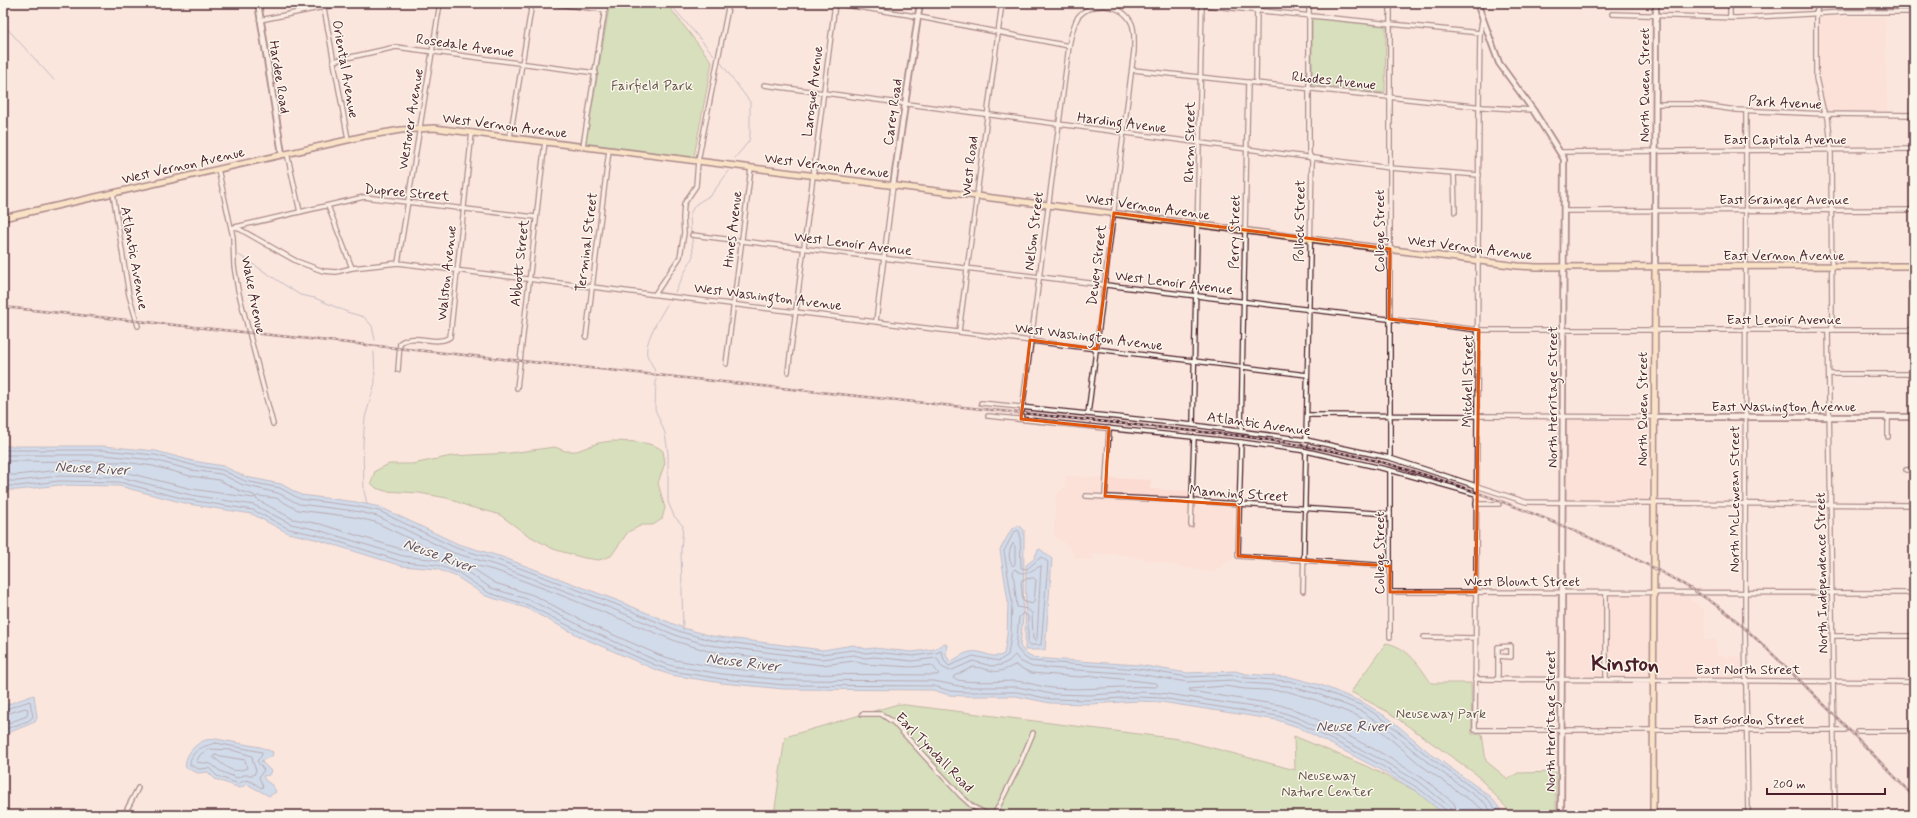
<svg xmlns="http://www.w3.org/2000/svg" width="1917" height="818" font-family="Mynerve,sans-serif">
	<rect width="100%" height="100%" fill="#fbe6dd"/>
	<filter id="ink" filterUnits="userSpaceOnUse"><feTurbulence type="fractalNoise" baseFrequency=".025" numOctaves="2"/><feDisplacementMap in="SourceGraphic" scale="8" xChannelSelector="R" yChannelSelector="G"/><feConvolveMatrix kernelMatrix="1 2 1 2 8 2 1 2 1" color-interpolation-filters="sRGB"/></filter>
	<g filter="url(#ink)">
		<g fill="#fbdbd2">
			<path d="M1815,17H1885L1887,111H1821L1813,87Z"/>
			<path d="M1567,419H1648V501L1567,500Z"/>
			<path d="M1066,476L1151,480L1150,489L1190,491V503L1194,506L1233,508V558L1213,573L1124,555L1093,553V560L1076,558L1070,547L1054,536L1056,496L1066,485Z"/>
			<path d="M1565,596H1685L1704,610V640H1716L1717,656L1741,657V677L1565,676Z"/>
		</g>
		<g fill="#acd896" stroke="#7b7c60">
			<path d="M610,3H666L712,62L693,161L585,146Z"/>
			<path d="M1312,18L1386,26L1385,93L1312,85Z"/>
			<path d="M612,441C628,442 651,440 663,451L665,463L658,483L665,508L662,519L653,525H642L628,532L611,556L599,560L584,558L553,549L526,534L500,515L491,512L470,507L447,498L419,493L385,491L376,488L371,483L375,471L389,464H412L452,456L510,453L555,447L565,451H577L598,443Z"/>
			<path d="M1386,643C1408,647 1419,665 1431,683H1471L1472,734H1482L1486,761L1508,779L1518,773L1556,772V815H1513L1476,774L1388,712L1351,692Z"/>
			<path d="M898,704L1179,739L1295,770L1294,736L1366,766L1416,791L1445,815H774L785,737Z"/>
		</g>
		<g fill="#9ecffb" stroke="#7c89a8">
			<path d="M3,446H103L156,451L193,461L223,466L246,477L281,484L301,495L356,502L380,507L458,544L502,557L616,600L683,628L712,636L823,650L853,645L866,649L874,648L912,652L935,649L944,643L947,645L946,655L950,662C956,659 963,653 970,652C983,649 992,661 1004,654L1007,635L1008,601L1000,550L1011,530L1019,525L1024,530V541L1023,617L1020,646L1026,654L1033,658L1139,665L1187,673L1235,671L1246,674L1290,677L1321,685L1364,703L1390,719L1431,754L1490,796L1505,815H1445L1416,791L1375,767L1298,727L1277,720L1161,702L1138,701L1090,704L1050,703L1016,696H964L949,695L933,690L784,689L722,683L671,675L654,669L583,638L526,608L486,596L457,577L437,569L402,566L315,539L288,533L252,514L188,504L119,486L59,485L18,490H3Z"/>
			<path d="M1040,549L1052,559L1045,650H1025L1026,565L1034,559L1038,550Z"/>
			<path d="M34,695L37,718L35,722L3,735V706Z"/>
			<path d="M216,739L260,747L273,752L272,756L261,761L271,771L269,775L263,776L265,780L273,786L276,792L269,796L247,784L240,788L215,779L208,772L198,773L186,768C183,757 195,743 206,740C209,739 213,740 216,739Z"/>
		</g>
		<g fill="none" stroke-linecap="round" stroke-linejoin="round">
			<g stroke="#6c657e" stroke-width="1">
				<path d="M3,450H103L155,455L192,465L222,470L245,481L280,488L300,499L355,506L379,511L456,548L501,561L615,604L681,632L711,640L822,654L853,650L866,653L874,652L913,656L936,653L941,651L945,662L949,666L973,656L999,661L1008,655L1011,635L1012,601L1004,551L1014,532L1018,530L1020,533L1021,568L1027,569L1041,557L1048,562L1041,645H1028V616L1023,613L1019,617L1016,647L1023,656L1030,661L1139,669L1187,677L1234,675L1246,678L1289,681L1319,689L1363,706L1387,722L1429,757L1488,799L1500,815"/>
				<path d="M3,455H103L154,460L191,470L221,474L243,485L278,493L299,504L355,511L377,516L454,553L499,566L613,609L680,637L709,645L822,659L854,655L865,658L874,657L912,661L937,658L942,667L950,671L973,661L991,666L1001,665L1009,661L1015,655L1020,661L1032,667L1138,674L1187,682L1233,680L1245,683L1288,686L1318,694L1361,711L1384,726L1426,761L1485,803L1494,815"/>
				<path d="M3,461L124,462L153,466L190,476L219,480L240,491L254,495L255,497L253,498L192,489L120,471L58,470L17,475H3"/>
				<path d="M3,481H18L59,476L120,477L191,495L254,505L291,524L318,530L403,556L438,560L461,568L491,588L530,600L587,629L657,661L673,666L722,674L785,680L934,681L964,687H1018L1051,694L1090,695L1138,692L1161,693L1279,711L1301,719L1380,759L1422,784L1450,807L1452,815"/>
				<path d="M3,486H18L59,481L119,482L189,500L253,510L289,529L317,535L403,562L437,565L459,573L489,593L528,605L585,634L655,665L672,671L722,679L785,685L934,686L950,691L964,692H1017L1050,699L1090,700L1138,697L1161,698L1278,716L1299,723L1377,763L1418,788L1446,810L1447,815"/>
				<path d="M258,496L276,498L298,510L354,517L375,522L433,550L434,552L433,554L404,550L320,524L293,519L256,499V497Z"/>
				<path d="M1013,544L1015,546V564L1013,566C1008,561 1008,549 1013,544Z"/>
				<path d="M474,565L497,571L553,592L678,642L708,651L822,665L854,661L864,664L911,667L932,665L939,674L937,675L785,674L723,668L675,660L659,655L589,624L533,595L495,583L472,568V566Z"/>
				<path d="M1041,566L1037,639L1035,641L1033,639L1032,613L1027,609L1017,607L1013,571L1015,569C1026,579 1031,569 1041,566Z"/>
				<path d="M1034,578L1036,580L1034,602L1032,604L1023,601L1021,582L1022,580Z"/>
				<path d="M1015,665L1031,673L1080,677L1094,676L1156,683L1158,685L1156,687C1121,685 1087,691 1052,688C1040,687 1029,682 1016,681C1004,681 960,684 953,678L954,676L973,667C996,669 991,677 1015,665Z"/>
				<path d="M3,710L30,701L33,717L28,721L3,730"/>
				<path d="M3,715L25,708L28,709L27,716L3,725"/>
				<path d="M216,743L262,752V755L257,761L264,770L259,777L263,787L261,788C253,783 247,776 239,784L217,776L209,768L199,769L190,765C190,750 204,746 216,743Z"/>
				<path d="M208,749L232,750L252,756L253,763L256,770L254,775H244L237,778L220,771L211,764L196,762L200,755Z"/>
				<path d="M215,755L245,760L247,768C230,775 227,766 214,758Z"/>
				<path d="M1458,815L1454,803L1424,779L1383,754L1304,713L1280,705L1190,691L1189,689L1224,686L1245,689L1286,691L1316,700L1358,716L1380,730L1422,766L1481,808L1487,815"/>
			</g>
			<g stroke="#7c89a8" stroke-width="1">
				<path d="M669,3L714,55"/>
				<path d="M3,24L54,80"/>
				<path d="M721,63L750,102V134L749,141L735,158"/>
				<path d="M691,234L690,214L692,210L696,204L711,195L729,171"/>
				<path d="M239,255L300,295L315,298L347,312L364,317L372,326L375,340"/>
				<path d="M675,292L693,256L692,237"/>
				<path d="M655,372C654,366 649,361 647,355C644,340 662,314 669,301"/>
				<path d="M656,379L655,409L665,433L668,453V502L674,516L683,526L681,551L683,630"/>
				<path d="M367,504L364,491L363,443L365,418L375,383L374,352"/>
			</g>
			<defs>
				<g id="street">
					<path d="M323,3L348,139"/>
					<path d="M549,3L605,10"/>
					<path d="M832,3L909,15L1069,46"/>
					<path d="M1390,3V458"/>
					<path d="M1730,3V18"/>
					<path d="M1818,3L1816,17V78L1823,109L1828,118L1831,145L1832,330"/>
					<path d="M1202,5L1480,33"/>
					<path d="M1911,12L1912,3"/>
					<path d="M1612,14L1737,18L1845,12H1914"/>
					<path d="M260,20L344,3"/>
					<path d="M1482,21L1480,33L1479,106L1475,730H1845"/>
					<path d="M333,61L396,47L596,73"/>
					<path d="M1133,70L1483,107L1533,110"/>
					<path d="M1256,82L1257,3"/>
					<path d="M764,85L1390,168L1479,175"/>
					<path d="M1656,104H1695L1736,110L1826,114L1914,115"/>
					<path d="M1746,111L1745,629L1748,815"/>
					<path d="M510,137L532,3"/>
					<path d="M583,146L606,3"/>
					<path d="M1561,152L1914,149"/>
					<path d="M287,153L300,212"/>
					<path d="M218,169L233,237L234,266L238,290L273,424"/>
					<path d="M1454,173L1455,212"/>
					<path d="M113,193L129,295L138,326"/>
					<path d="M328,206L352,268"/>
					<path d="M1565,211L1914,210"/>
					<path d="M236,227L296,261L323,271L336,272L352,268L398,263L1307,375"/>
					<path d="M231,228L364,197L535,217"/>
					<path d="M692,235L1479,330H1914"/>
					<path d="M398,263L440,3"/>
					<path d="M655,294L680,257L684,233L683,218L684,204L696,186L698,161L729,3"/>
					<path d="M876,321L893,186"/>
					<path d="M1828,330L1835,815"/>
					<path d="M959,331L1002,3"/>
					<path d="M586,337L609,150"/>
					<path d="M726,364L751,168"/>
					<path d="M398,370L400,343C415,332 436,347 450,337L472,132"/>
					<path d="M788,372L835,4"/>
					<path d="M1829,374H1914"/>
					<path d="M517,388L545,141"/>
					<path d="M981,403L1193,425L1306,440L1390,458L1526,502L1914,505"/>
					<path d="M1307,415L1654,417"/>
					<path d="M988,416L1241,442L1306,451L1390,470L1476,494"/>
					<path d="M1888,417V437"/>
					<path d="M1021,419L1069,46C1071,36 1073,25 1078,17C1092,0 1123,3 1132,24C1135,32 1134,43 1134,51L1088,414"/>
					<path d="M1193,425L1202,3"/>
					<path d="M1241,431L1248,82"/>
					<path d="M1306,440L1312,161L1309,153V3"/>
					<path d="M1241,442L1238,556L1390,566"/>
					<path d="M1390,470V637"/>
					<path d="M1906,470L1914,469"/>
					<path d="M1086,496L1193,501L1390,514"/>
					<path d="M1105,496L1109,428"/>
					<path d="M1476,504H1499"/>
					<path d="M1191,525L1194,437"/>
					<path d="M1303,591L1306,451"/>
					<path d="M1390,592L1914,593"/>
					<path d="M1833,636H1914"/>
					<path d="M1424,637L1475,638"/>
					<path d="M1475,679L1914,682"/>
					<path d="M1498,679C1498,668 1498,658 1498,647L1511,646V657L1498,656"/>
					<path d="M1606,679V593"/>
					<path d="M862,714H881L893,722L961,796L973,807L989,815"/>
					<path d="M1857,731H1914"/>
					<path d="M124,815L138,788"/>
					<path d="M994,815L1018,768L1033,733"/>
				</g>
				<g id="secondary">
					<path d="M258,3L282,154"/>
					<path d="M1477,3L1499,63L1533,110L1564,159L1561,815"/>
					<path d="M893,186L920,3"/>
					<path d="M1655,267L1656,3"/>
					<path d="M1654,417H1914"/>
				</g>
				<g id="primary">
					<path d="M3,218L365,136L401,130L434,128L1048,205L1518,266L1537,267L1914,266"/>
					<path d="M1653,815L1655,267"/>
				</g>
			</defs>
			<use href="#street" stroke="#4a1f2b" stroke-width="6"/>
			<use href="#secondary" stroke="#4a1f2b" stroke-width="8"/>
			<use href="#primary" stroke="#4a1f2b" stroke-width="8"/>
			<use href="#street" stroke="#fbf7ec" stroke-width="3.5"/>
			<use href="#secondary" stroke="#fbf7ec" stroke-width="4.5"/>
			<use href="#primary" stroke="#f8deab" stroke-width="5"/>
			<defs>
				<path id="rail" d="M3,307L1241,436C1292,443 1342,451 1392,465C1455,483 1517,506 1577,532C1628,555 1680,578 1726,612C1747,629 1767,649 1787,668C1830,710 1872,753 1914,797"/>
			</defs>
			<use href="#rail" stroke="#4a1f2b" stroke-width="2.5"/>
			<use href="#rail" stroke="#fbf7ec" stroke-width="1" stroke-dasharray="3" stroke-linecap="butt"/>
		</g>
	</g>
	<path d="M0 0H1917V818H0ZM1114,213L1390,249L1389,319L1479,330L1476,592H1390V566L1238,556L1239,505L1105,496L1109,428L1021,419L1030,340L1097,349Z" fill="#fbe6dd" fill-opacity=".55" fill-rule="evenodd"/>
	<path fill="none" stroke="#e0560e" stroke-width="3" stroke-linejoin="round" d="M1114,213L1390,249L1389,319L1479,330L1476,592H1390V566L1238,556L1239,505L1105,496L1109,428L1021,419L1030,340L1097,349Z"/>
	<g text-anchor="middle" stroke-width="3" stroke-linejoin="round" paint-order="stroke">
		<g font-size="14" fill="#4a1f2b" stroke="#fbf7ec">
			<text transform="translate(465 45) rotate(8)" y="5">Rosedale Avenue</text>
			<text transform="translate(346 69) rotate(80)" y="5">Oriental Avenue</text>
			<text transform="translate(280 77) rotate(81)" y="5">Hardee Road</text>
			<text transform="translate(1334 80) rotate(6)" y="5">Rhodes Avenue</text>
			<text transform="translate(1644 85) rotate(-90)" y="5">North Queen Street</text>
			<text transform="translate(812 91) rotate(-83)" y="5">Laroque Avenue</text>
			<text transform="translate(1785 102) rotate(3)" y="5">Park Avenue</text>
			<text transform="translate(892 112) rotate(-82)" y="5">Carey Road</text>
			<text transform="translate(410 119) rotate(-81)" y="5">Westover Avenue</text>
			<text transform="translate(1122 122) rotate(7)" y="5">Harding Avenue</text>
			<text transform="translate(505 125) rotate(7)" y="5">West Vernon Avenue</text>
			<text x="1785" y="144">East Capitola Avenue</text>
			<text transform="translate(1189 142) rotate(-89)" y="5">Rhem Street</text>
			<text transform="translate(183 165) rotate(-13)" y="5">West Vernon Avenue</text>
			<text transform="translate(827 165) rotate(7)" y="5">West Vernon Avenue</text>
			<text transform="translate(969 166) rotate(-83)" y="5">West Road</text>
			<text transform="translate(407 192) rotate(5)" y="5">Dupree Street</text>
			<text x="1784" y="204">East Grainger Avenue</text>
			<text transform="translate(1148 206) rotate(8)" y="5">West Vernon Avenue</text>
			<text transform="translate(1299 221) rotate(-89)" y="5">Pollock Street</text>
			<text transform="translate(732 229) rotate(-83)" y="5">Hines Avenue</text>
			<text transform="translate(1033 231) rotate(-83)" y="5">Nelson Street</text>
			<text transform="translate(1379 231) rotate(-90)" y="5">College Street</text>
			<text transform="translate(1234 232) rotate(-89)" y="5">Perry Street</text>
			<text transform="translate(586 242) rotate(-83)" y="5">Terminal Street</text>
			<text transform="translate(853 243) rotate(7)" y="5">West Lenoir Avenue</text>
			<text transform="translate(1470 247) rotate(7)" y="5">West Vernon Avenue</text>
			<text x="1784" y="260">East Vernon Avenue</text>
			<text transform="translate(135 258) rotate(80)" y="5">Atlantic Avenue</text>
			<text transform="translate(519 263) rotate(-84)" y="5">Abbott Street</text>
			<text transform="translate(1096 265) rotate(-83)" y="5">Dewey Street</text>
			<text transform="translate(446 273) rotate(-84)" y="5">Walston Avenue</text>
			<text transform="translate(1174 282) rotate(7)" y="5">West Lenoir Avenue</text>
			<text transform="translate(254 295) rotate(79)" y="5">Wake Avenue</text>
			<text transform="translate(768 296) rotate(7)" y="5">West Washington Avenue</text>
			<text x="1784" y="324">East Lenoir Avenue</text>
			<text transform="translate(1089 336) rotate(7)" y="5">West Washington Avenue</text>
			<text transform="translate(1467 381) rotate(-89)" y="5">Mitchell Street</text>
			<text transform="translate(1552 397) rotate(-90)" y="5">North Herritage Street</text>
			<text x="1784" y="411">East Washington Avenue</text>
			<text transform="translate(1642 409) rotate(-90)" y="5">North Queen Street</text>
			<text transform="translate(1259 423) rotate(8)" y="5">Atlantic Avenue</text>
			<text transform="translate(1239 493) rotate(4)" y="5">Manning Street</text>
			<text transform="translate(1734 499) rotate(-90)" y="5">North McLewean Street</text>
			<text transform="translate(1379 553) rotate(-90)" y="5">College Street</text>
			<text transform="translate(1821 573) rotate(-91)" y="5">North Independence Street</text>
			<text x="1522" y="586">West Blount Street</text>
			<text x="1748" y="674">East North Street</text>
			<text x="1749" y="724">East Gordon Street</text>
			<text transform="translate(1550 721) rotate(-90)" y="5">North Herritage Street</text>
			<text transform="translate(935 752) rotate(46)" y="5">Earl Tyndall Road</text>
		</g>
		<g font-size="14" fill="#67564b" stroke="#fbf7ec">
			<text x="652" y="90">Fairfield Park</text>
			<text x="1441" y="718">Neuseway Park</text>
			<text x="1327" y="780">Neuseway<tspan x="1327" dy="16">Nature Center</tspan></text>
		</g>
		<g font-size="15" font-style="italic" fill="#635469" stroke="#fbf7ec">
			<text transform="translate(92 468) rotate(3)" y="5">Neuse River</text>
			<text transform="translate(439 555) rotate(20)" y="5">Neuse River</text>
			<text transform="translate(743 662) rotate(7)" y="5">Neuse River</text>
			<text x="1353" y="731">Neuse River</text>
		</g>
		<g font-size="22" font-weight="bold" fill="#4a1f2b" stroke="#fbf7ec">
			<text x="1625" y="671">Kinston</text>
		</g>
	</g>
	<rect width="1917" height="818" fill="none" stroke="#fbf7ec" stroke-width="16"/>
	<rect x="8" y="8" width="1901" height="802" fill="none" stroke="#4a1f2b" stroke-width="1.5" filter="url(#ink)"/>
	<path d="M1767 788v6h118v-6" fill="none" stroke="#4a1f2b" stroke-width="2"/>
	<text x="1773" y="788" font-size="12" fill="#4a1f2b" stroke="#fbf7ec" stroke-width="3" paint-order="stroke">200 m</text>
</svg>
